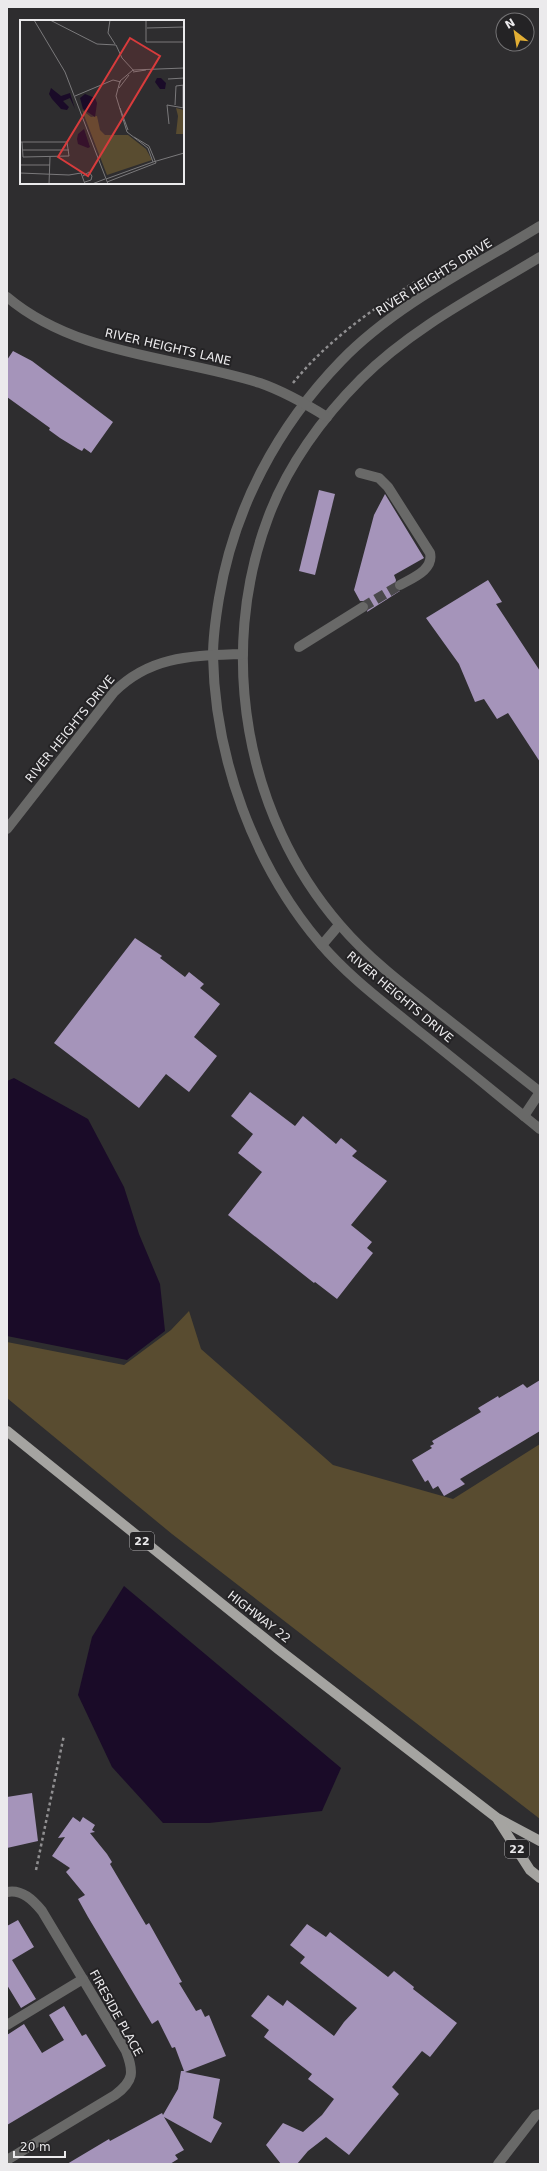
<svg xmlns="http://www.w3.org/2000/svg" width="547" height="2171" font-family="'DejaVu Sans',sans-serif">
	<rect width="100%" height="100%" fill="#2e2d2f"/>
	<path fill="#594c30" d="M189,1311L201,1349L333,1465L453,1499L540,1444V1819L172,1534L7,1398V1342L124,1365L171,1330Z"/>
	<g fill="#1a0b28">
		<path d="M14,1078L88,1119L124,1187L139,1234L160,1284L165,1331L127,1360L7,1336V1081Z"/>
		<path d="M124,1586L341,1768L322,1811L209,1823H163L112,1767L78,1695L92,1637Z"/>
	</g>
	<g fill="#a594ba">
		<path d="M13,351L32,361L113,422L91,453L84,448L82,451L78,449L60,438L49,430L50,428L7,397V360Z"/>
		<path d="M319,490L335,494L315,575L299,571Z"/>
		<path d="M385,494L424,558L394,575L396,580L394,588L400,591L367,612L369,604L366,601H360L354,590L374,515Z"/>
		<path d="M488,580L502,602L496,604L540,671V762L508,713L497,719L484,699L475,702L459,664L426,618Z"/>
		<path d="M135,938L162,956L160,958L185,977L189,972L204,984L200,988L220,1004L194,1037L217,1056L189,1092L166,1074L139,1108L54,1043Z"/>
		<path d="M250,1092L295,1126L303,1116L336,1144L341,1138L357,1151L352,1156L387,1181L351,1225L372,1242L367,1248L373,1253L337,1299L315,1282L314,1283L228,1215L262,1172L238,1153L253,1134L231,1116Z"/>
		<path d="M540,1380V1431L460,1479L465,1484L444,1496L438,1486L433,1489L428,1480L425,1482L412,1460L432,1448L430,1446L434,1444L432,1441L481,1412L478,1408L498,1396L499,1398L523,1384L527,1388Z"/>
		<path d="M32,1793L38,1841L7,1848V1797Z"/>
		<path d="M73,1817L80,1822L83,1817L95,1825L92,1830L95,1832L90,1833L107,1854L112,1862L110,1864L146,1925L149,1923L182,1982L179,1983L196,2011L201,2009L205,2017L209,2015L226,2056L185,2072L220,2079L213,2118L222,2123L211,2143L164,2117L184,2150L175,2155L178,2159L170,2164H67L109,2139L110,2141L162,2113L163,2115L178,2089L181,2071H184L175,2047L172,2048L158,2020L152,2024L88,1917L78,1899L85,1895L66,1872L70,1868L52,1856L65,1837L58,1838Z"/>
		<path d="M18,1920L34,1947L12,1960L36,1999L21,2008L7,1985V1926Z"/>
		<path d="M307,1924L326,1937L330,1932L388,1977L394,1971L414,1987L413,1989L457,2023L430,2057L422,2051L392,2087L399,2094L349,2155L326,2137L308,2151L297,2164H281L266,2145L283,2123L303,2132L322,2115L334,2099L308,2079L312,2074L264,2037L269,2030L251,2016L268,1995L283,2006L287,2000L334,2036L344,2022L357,2008L300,1963L305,1957L290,1945Z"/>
		<path d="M64,2006L82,2036L86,2034L106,2066L7,2125V2035L24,2024L42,2053L64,2040L49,2015Z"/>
	</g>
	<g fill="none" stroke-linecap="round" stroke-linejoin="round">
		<path stroke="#4a494b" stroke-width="10" stroke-dasharray="10 5" stroke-linecap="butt" d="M363,607L400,585"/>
		<g stroke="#908f91" stroke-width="2.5" stroke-dasharray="3 3" stroke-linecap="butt">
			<path d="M293,383C327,341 370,311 415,282"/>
			<path d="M36,1870L64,1735"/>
		</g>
		<g stroke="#696968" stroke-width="10">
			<path d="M540,226C473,267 395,305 341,361C278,426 234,508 219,598C216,616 213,637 213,656C215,759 254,865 320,943C348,976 383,1002 416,1029C458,1062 499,1096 540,1129"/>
			<path d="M540,257C479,294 412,328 361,379C323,417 287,466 268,518C217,653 245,816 340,925C370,960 406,987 442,1015C474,1040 507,1066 540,1092"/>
			<path d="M7,297C77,356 175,356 260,383C283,391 306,404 327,417"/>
			<path d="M360,473L379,478L388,487L430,553C434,570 412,578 400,585"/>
			<path d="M299,647L363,607"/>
			<path d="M7,829L114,692C151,655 193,656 243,654"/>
			<path d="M322,945L339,925"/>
			<path d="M524,1116L540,1092"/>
			<path d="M7,1892C22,1889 33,1900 42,1911L126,2051C134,2072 134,2081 115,2095L7,2160"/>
			<path d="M7,2025L83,1979"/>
			<path d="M498,2164L536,2115L540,2114"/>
		</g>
		<g stroke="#a5a4a1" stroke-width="10">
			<path d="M7,1431L278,1649L497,1818L540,1841"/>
			<path d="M498,1820L530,1870L540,1878"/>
		</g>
	</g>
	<g text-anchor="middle" stroke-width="4" stroke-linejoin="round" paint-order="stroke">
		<g fill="#242325" stroke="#afaeb0" stroke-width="1">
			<rect x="130" y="1532" width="24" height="18" rx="3"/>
			<rect x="505" y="1840" width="24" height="18" rx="3"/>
		</g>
		<g font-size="11" font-weight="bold" fill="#ebeaec">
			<text x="142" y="1545">22</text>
			<text x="517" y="1853">22</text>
		</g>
		<g font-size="12" fill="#ebeaec" stroke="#242325">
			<text transform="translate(434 277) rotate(-32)" y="4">RIVER HEIGHTS DRIVE</text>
			<text transform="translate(168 347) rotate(13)" y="4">RIVER HEIGHTS LANE</text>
			<text transform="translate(70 729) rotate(-51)" y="4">RIVER HEIGHTS DRIVE</text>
			<text transform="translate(400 997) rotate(40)" y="4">RIVER HEIGHTS DRIVE</text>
			<text transform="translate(259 1617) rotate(38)" y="4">HIGHWAY 22</text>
			<text transform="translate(116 2013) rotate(61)" y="4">FIRESIDE PLACE</text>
		</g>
	</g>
	<g transform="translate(20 20)">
		<rect width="164" height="164" fill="#2e2d2f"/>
		<path d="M156,88L164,90V114H156L158,96ZM62,90L71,97L77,96L80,110L85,115H108L126,129L132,140L87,155Z" fill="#594c30"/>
		<path d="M137,58H141L146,63L145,69H140L135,62ZM31,68L41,76L50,73L55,89L50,78L43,81L49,87L47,90L41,89L32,79L29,74ZM65,74L75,78L77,83L75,97L63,89L60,78ZM64,109L70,127L68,128L58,124L57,119L58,114Z" fill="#1a0b28"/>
		<path fill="none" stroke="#7a797b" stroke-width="1" d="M14,0L45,52L88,164M30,0L77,24L96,25L102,38L114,51M90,0L88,13L95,24M126,0V22H164M127,8L164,7M164,48L113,50L100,61L96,76L107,112L128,128L133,142L164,133M113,52L126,50M148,59L164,58M163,65V88M99,68L109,55M55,76L93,60L101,62M155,85L156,66L164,65M100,88L108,110M149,104L147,85L164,88M114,117L129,126L136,143M0,122H47L49,136L3,137L2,122M2,130H49M0,145H30M0,153L49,155L61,153L65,164M63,156L69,152L72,156L71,160L65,162M86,159L133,142M87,162L136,143M29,164L30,137M72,164L85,159"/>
		<path fill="#d83b3c" fill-opacity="0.15" stroke="#d83b3c" stroke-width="2" d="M110,18L140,36L68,156L38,137Z"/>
		<rect width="164" height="164" fill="none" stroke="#ebeaec" stroke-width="2"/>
	</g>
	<rect width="547" height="2171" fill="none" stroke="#ebeaec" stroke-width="16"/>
	<g transform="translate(515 32) rotate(329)"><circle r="19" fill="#242325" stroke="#747375"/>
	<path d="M0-3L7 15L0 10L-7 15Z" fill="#e2ae34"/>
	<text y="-6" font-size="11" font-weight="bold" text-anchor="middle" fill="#ebeaec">N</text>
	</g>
	<path d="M14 2151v6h51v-6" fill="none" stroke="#ebeaec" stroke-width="2"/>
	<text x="20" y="2151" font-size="12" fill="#ebeaec" stroke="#242325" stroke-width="3" paint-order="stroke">20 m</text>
</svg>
